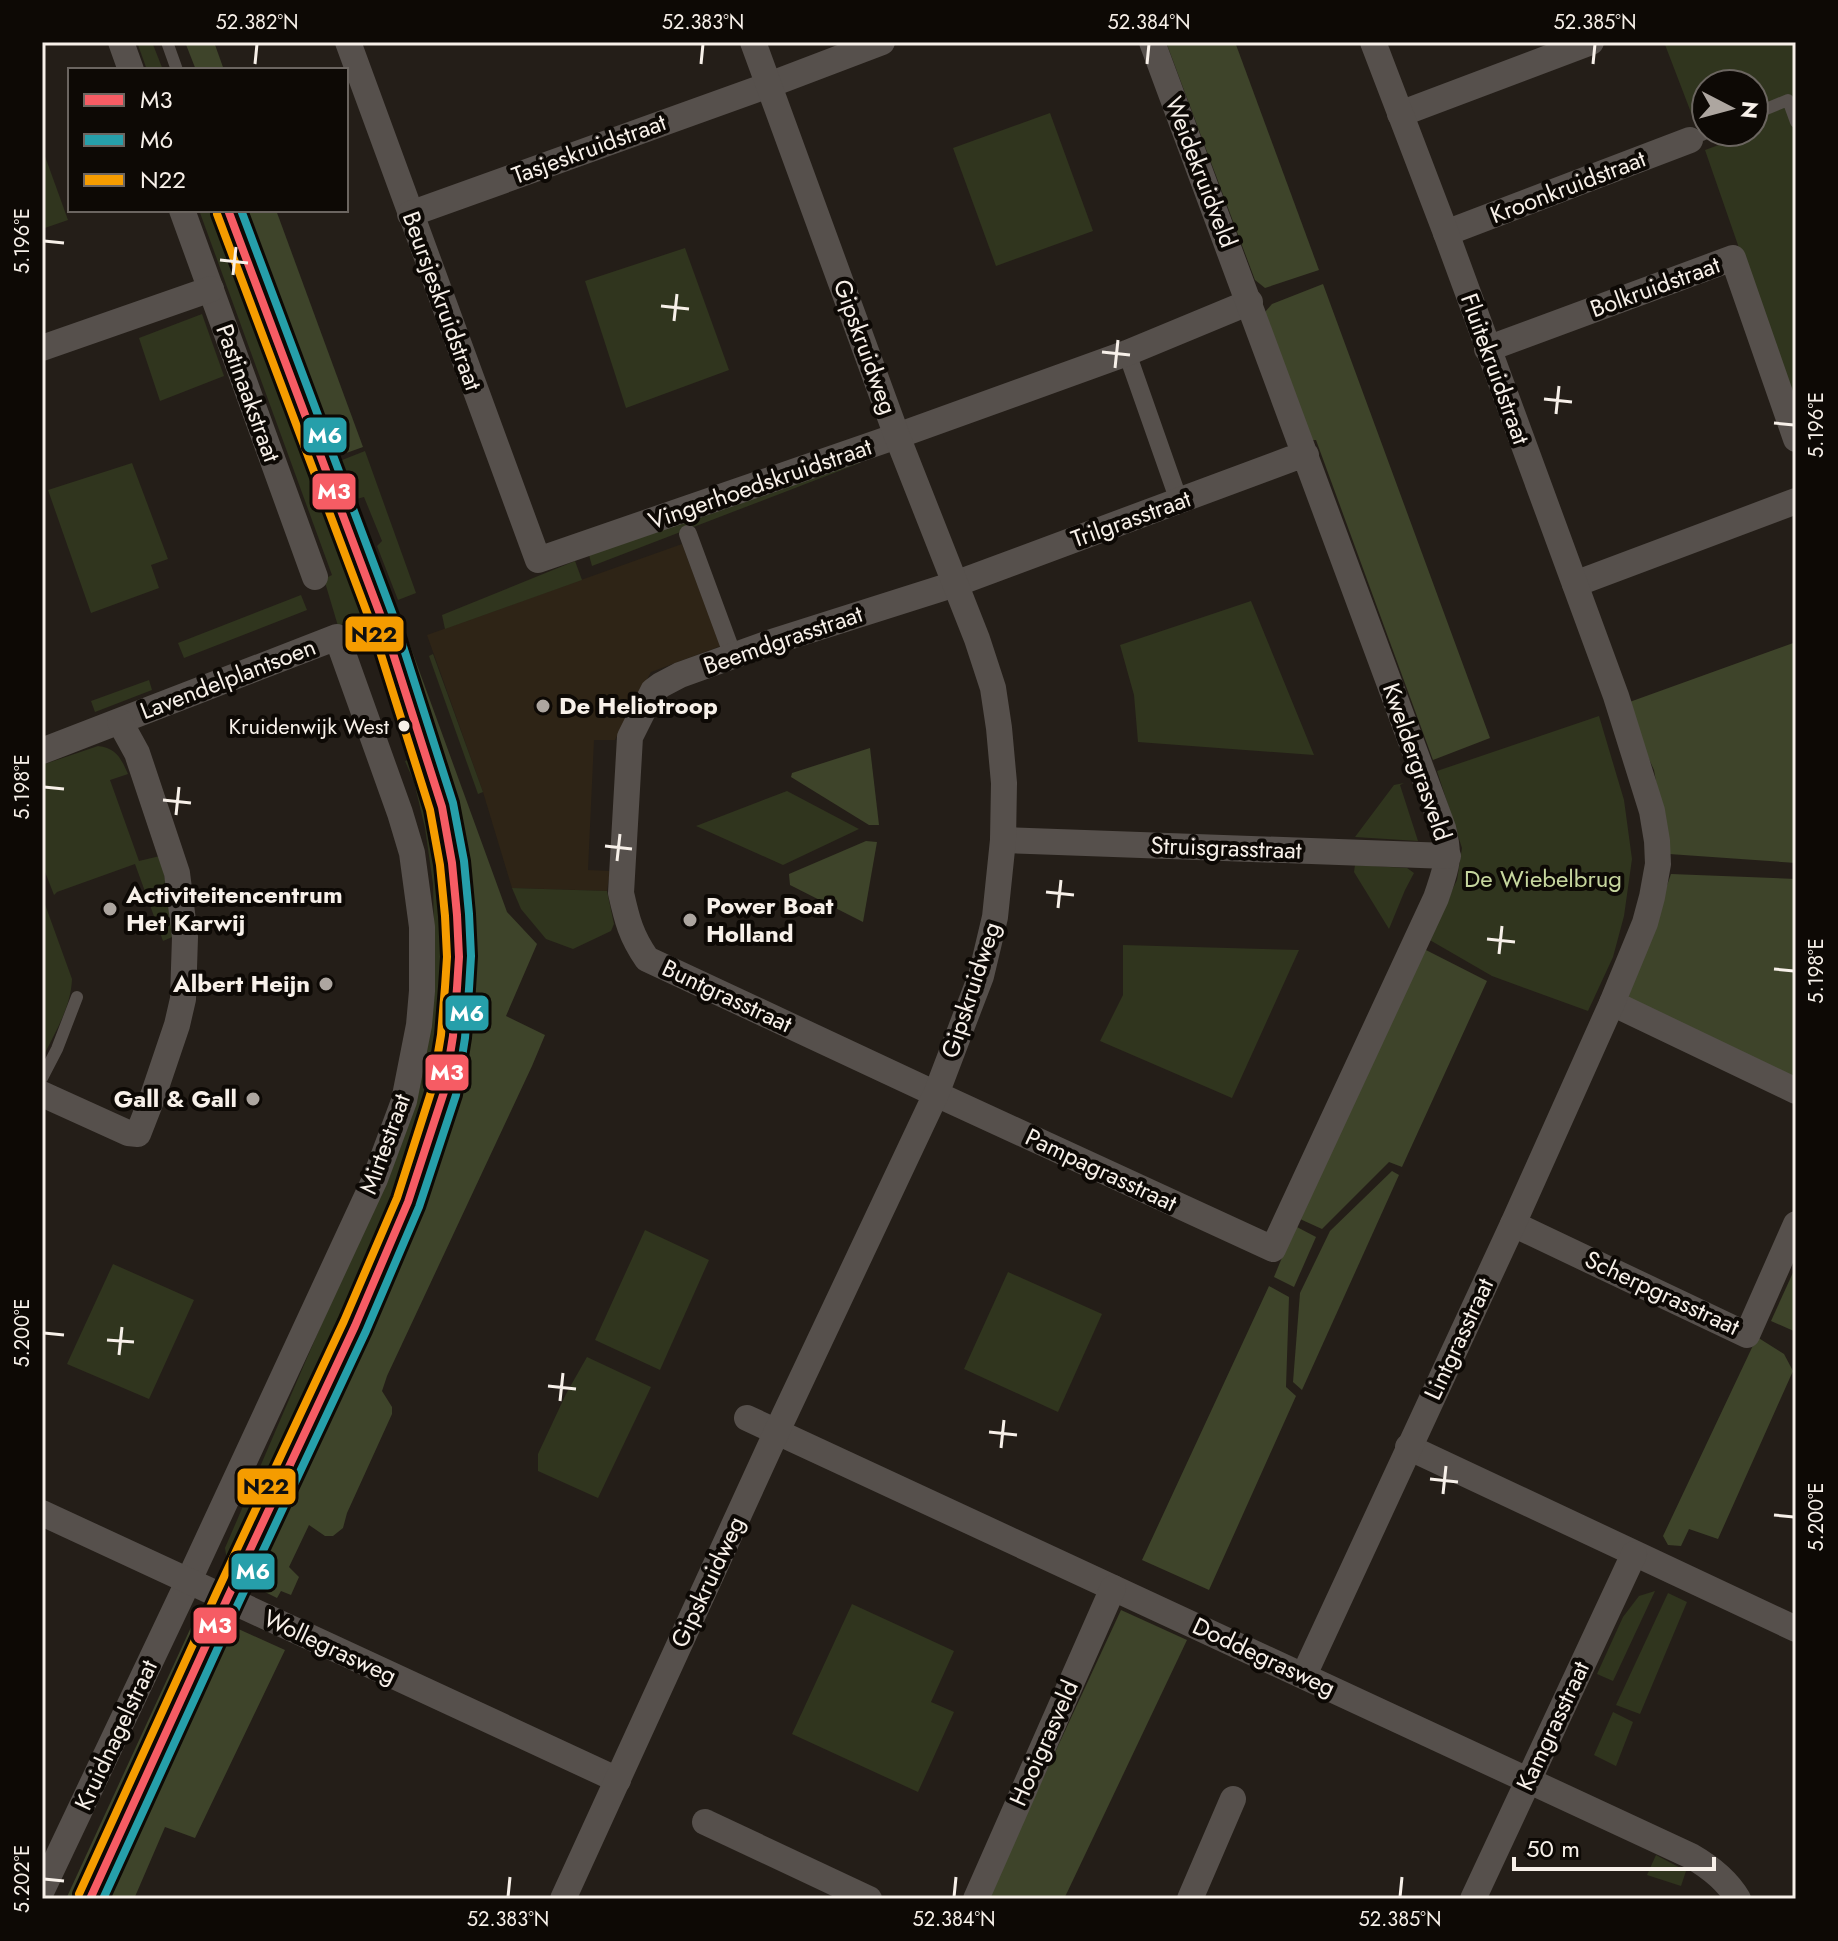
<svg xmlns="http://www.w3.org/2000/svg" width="1838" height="1941" font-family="Jost,sans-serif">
	<rect width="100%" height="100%" fill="#241e18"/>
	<path fill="#2e2416" d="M682,544L721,646L651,672L615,740H594L588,870L610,871L607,891L512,888L483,792L427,635Z"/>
	<g fill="#30351e">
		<path d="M137,42H152L163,70H147Z"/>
		<path d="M1664,42H1796V404L1764,320L1705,150L1727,142L1724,132H1754V84H1706V118L1695,123Z"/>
		<path d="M1050,113L1093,231L996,266L953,148Z"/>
		<path d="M42,148L68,220L42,229Z"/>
		<path d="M199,210H214L363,616L338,626L324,579L332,575Z"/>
		<path d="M685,248L729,370L626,408L585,281Z"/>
		<path d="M202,314L224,376L160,401L139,338Z"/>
		<path d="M365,451L416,593L398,600L377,546L382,541L364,497L353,500L337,462Z"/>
		<path d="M859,456L860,463L592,566L589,555Z"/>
		<path d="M132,463L168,559L151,565L159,588L91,613L48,490Z"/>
		<path d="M575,561L582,580L445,629L442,615Z"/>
		<path d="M301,595L307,610L184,658L178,643Z"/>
		<path d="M1251,601L1314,755L1138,742L1134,695L1120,645Z"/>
		<path d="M433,654L483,792L478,794L429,656Z"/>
		<path d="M149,680L152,690L95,712L91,701Z"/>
		<path d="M1599,716L1624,800L1632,859L1624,916L1613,957L1588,1011L1492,976L1428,939L1457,880L1462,848L1437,771Z"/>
		<path d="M98,746C116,748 121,758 128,774L110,780L139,861L160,856L177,935L163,941L135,864L57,892L54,895L42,864V832L45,831L42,823V765Z"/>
		<path d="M413,758C438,851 452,951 436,1046C424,1123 393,1192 364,1263C321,1368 275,1471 229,1574L225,1548L341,1279L435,972L433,884L425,828L414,782L405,761Z"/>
		<path d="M1404,783L1400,785L1418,841L1355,837L1394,785Z"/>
		<path d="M787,791L859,829L783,865L696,826Z"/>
		<path d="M1355,865L1407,868L1414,873L1405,890L1389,929L1354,872Z"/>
		<path d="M512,888L607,891L614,924L611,931L573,949L546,939L521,909Z"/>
		<path d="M42,896L72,979C71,1008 54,1034 42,1059Z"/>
		<path d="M1123,945L1299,950L1232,1098L1100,1041L1123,995Z"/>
		<path d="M645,1230L709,1260L660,1370L595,1340Z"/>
		<path d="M113,1264L194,1300L149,1399L67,1364Z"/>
		<path d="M1008,1272L1102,1314L1058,1412L964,1369Z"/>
		<path d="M587,1357L651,1387L598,1498L538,1471V1454L566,1394Z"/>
		<path d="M1655,1591L1613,1681L1597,1674L1623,1617L1639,1596Z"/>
		<path d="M1668,1593L1687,1602L1640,1714L1616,1705Z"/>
		<path d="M852,1604L954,1651L931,1702L954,1712L918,1792L792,1734Z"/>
		<path d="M1613,1712L1633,1722L1616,1766L1594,1755Z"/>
		<path d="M1656,1855L1686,1871L1681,1886L1647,1875Z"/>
	</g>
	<g fill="#3e442a">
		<path d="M185,42H214L224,70H196Z"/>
		<path d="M1166,42H1235L1319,270L1265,288L1255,280Z"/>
		<path d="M247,210H276L363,447L338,456Z"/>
		<path d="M1323,284L1490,738L1433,760L1316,440H1311L1265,312L1272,304Z"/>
		<path d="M408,640L507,912L537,944L506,1016L545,1035L532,1066L387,1376L382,1391L392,1407V1414L347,1513L343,1528L333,1536H325L309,1525L289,1567L299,1577L291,1595L281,1591L277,1598L249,1584L380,1308L430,1194L458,1096L472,980L470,886L460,827L437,741L403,641Z"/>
		<path d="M1796,642V863L1669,854L1654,770L1624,704Z"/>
		<path d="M870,748L879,825H869L791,777L792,773Z"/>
		<path d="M866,841L877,842L863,922L790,885L789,874Z"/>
		<path d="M1671,874L1796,879V1080L1628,997Z"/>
		<path d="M1422,948L1487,981L1402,1167L1389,1162L1322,1229L1300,1219Z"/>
		<path d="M1392,1171L1399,1175L1302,1390L1293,1382L1300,1293L1330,1231Z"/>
		<path d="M1295,1226L1316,1237L1294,1287L1274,1277Z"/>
		<path d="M1796,1266V1332L1771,1321Z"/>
		<path d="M1269,1286L1289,1297L1286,1387L1296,1396L1209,1590L1142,1560Z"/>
		<path d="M1757,1337L1784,1354L1793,1371L1718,1539L1689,1529L1681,1546L1668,1545L1663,1536Z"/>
		<path d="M1121,1610L1187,1640L1064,1899H987Z"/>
		<path d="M210,1611L78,1899H66L192,1625Z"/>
		<path d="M234,1627L285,1650L195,1838L165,1827L134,1899H110Z"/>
	</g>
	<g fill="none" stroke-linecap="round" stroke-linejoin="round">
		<g stroke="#56504c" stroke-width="12">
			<path d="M167,42L177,70"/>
			<path d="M1754,114L1788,100L1796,122"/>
			<path d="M1690,140L1709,132"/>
			<path d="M42,1078L57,1049L77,997"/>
			<path d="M90,1899L227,1599L355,1326L408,1202L444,1092L453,1036L457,988L459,957L457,915L452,863L442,807L383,622L228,210"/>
		</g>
		<g stroke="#56504c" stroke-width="18">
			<path d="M1127,353L1179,501"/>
			<path d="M688,534L733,656"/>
		</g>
		<g stroke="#56504c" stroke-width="26">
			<path d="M121,42L131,70"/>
			<path d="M348,42L538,560L897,436L1127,353L1250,302"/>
			<path d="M1152,42L1443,828C1451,860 1446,868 1436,898L1273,1249L936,1094L647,959C631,936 627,920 621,893L630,737L653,691L661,685L680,675L769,643L955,584L1291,459L1306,455"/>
			<path d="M1400,114L1591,42"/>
			<path d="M182,210L315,577"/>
			<path d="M410,214L769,85L882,42"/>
			<path d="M1446,233L1690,140"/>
			<path d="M42,348L211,289"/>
			<path d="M1487,349L1733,258L1796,439"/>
			<path d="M1575,584L1796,501"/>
			<path d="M42,751L337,637L400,813L412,853L422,927V991L419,1025L404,1101L375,1179L189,1580L42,1890"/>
			<path d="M1003,840L1448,856"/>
			<path d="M1612,1003L1796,1091"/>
			<path d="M42,1094L128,1133L138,1134L154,1093L177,1025L183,999L185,937L177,873L137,753L120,722"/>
			<path d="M1513,1224L1747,1335L1796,1224"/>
			<path d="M747,1418L1691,1856C1710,1867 1727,1880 1738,1899"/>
			<path d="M1408,1447L1796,1629"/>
			<path d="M42,1513L618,1780"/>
			<path d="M1304,1675L1513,1224L1612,1003L1645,923L1652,897L1658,864L1657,841L1652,811L1616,696L1446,233L1373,42"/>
			<path d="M705,1822L869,1899"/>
			<path d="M563,1899L777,1431L936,1094L981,976L995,917L1003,840L1004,783L999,728L993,688L977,639L897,436L753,42"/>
			<path d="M976,1899L1113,1588"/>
			<path d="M1190,1899L1233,1799"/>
			<path d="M1473,1899L1634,1554"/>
		</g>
		<defs>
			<path id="bus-1" d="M90,1899L227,1599L355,1326L408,1202L444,1092L453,1036L457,988L459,957L457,915L452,863L442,807L383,622L228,210"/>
			<path id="bus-2" d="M103,1899L238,1604L366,1331L419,1207L456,1095L465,1038L469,989L471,956L469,914L464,861L453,803L394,618L241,210"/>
			<path id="bus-3" d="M79,1894L216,1594L344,1321L397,1198L432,1089L441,1035L445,987L447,957L445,916L440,865L430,810L372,626L217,214"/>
		</defs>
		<use href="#bus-1" stroke="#0d0905" stroke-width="14"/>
		<use href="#bus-2" stroke="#0d0905" stroke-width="14"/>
		<use href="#bus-3" stroke="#0d0905" stroke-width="14"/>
		<use href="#bus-1" stroke="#f65c64" stroke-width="8"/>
		<use href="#bus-2" stroke="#269faa" stroke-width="8"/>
		<use href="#bus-3" stroke="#f59c00" stroke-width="8"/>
	</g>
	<path fill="none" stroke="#f7f0e9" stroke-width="3" d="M255,64L257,44M701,64L703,44M1147,64L1149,44M1593,64L1595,44M44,241L64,243M220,260L248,263M233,275L236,247M661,306L689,309M674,321L677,294M1102,352L1130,355M1115,368L1118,340M1544,399L1572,402M1556,414L1559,386M1774,423L1794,425M44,787L64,789M163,800L191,803M176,815L179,787M605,846L632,849M617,861L620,834M1046,892L1074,895M1058,908L1061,880M1487,939L1515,942M1499,954L1502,926M1774,969L1794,971M44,1333L64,1335M107,1340L134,1342M119,1355L122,1327M548,1386L576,1389M560,1401L563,1373M989,1432L1017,1435M1001,1448L1004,1420M1430,1479L1458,1482M1443,1494L1446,1466M1774,1515L1794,1517M44,1879L64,1881M508,1897L510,1877M954,1897L956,1877M1400,1897L1402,1877"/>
	<g fill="#ada6a0" stroke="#0d0905" stroke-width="3">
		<circle cx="543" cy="706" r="8"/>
		<circle cx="110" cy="909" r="8"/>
		<circle cx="690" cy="920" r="8"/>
		<circle cx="326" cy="984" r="8"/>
		<circle cx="253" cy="1099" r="8"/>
	</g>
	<circle fill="#f7f0e9" stroke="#0d0905" stroke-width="3" cx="404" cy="726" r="7"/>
	<g text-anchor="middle" stroke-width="8" stroke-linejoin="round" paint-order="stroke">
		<g font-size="22" fill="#f7f0e9" stroke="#0d0905" text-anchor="end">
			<text x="389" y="734">Kruidenwijk West</text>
		</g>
		<g font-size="24" fill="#f7f0e9" stroke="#0d0905">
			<text transform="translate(589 149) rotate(-20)" y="8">Tasjeskruidstraat</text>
			<text transform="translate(1201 172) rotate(69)" y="8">Weidekruidveld</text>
			<text transform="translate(1568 187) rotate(-21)" y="8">Kroonkruidstraat</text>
			<text transform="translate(1655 287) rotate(-20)" y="8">Bolkruidstraat</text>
			<text transform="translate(442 301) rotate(70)" y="8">Beursjeskruidstraat</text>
			<text transform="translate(865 347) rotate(70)" y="8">Gipskruidweg</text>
			<text transform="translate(1495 369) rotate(70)" y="8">Fluitekruidstraat</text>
			<text transform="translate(248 393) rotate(70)" y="8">Pastinaakstraat</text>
			<text transform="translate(760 484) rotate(-19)" y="8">Vingerhoedskruidstraat</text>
			<text transform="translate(1131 519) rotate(-20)" y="8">Trilgrasstraat</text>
			<text transform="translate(783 640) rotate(-19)" y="8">Beemdgrasstraat</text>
			<text transform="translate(228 679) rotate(-21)" y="8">Lavendelplantsoen</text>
			<text transform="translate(1417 762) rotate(71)" y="8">Kweldergrasveld</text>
			<text transform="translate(1226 848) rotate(2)" y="8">Struisgrasstraat</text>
			<text transform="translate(971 990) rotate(-72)" y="8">Gipskruidweg</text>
			<text transform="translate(727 996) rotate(25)" y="8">Buntgrasstraat</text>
			<text transform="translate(385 1144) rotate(-70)" y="8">Mirtestraat</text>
			<text transform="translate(1101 1170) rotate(25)" y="8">Pampagrasstraat</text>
			<text transform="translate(1662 1293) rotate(25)" y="8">Scherpgrasstraat</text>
			<text transform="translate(1459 1339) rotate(-65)" y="8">Lintgrasstraat</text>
			<text transform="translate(708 1582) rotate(-65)" y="8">Gipskruidweg</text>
			<text transform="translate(330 1647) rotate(25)" y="8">Wollegrasweg</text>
			<text transform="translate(1264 1657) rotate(25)" y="8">Doddegrasweg</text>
			<text transform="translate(1553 1726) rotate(-65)" y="8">Kamgrasstraat</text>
			<text transform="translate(116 1735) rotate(-65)" y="8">Kruidnagelstraat</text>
			<text transform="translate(1044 1743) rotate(-66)" y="8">Hooigrasveld</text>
		</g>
		<g font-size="24" font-weight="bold" fill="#f7f0e9" stroke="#0d0905" text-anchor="start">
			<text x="559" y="714">De Heliotroop</text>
			<text x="126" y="903">Activiteitencentrum<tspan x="126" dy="28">Het Karwij</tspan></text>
			<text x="706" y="914">Power Boat<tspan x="706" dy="28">Holland</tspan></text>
			<text x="310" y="992" text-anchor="end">Albert Heijn</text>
			<text x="237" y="1107" text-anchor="end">Gall &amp; Gall</text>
		</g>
		<g font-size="24" fill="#c6d69e" stroke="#0d0905">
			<text x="1543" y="887">De Wiebelbrug</text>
		</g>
	</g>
	<g stroke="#0d0905" stroke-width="3">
		<rect x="302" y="416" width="46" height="38" rx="8" fill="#269faa"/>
		<rect x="311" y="472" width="46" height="39" rx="8" fill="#f65c64"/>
		<rect x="344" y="615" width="61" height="38" rx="8" fill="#f59c00"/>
		<rect x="444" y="994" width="46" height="38" rx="8" fill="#269faa"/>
		<rect x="424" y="1053" width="46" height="39" rx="8" fill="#f65c64"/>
		<rect x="236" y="1467" width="61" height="39" rx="8" fill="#f59c00"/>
		<rect x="230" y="1552" width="46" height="39" rx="8" fill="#269faa"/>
		<rect x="192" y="1606" width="46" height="39" rx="8" fill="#f65c64"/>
	</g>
	<g font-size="22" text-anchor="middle" font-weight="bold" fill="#fff">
		<text x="325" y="443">M6</text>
		<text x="334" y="499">M3</text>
		<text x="467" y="1021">M6</text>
		<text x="447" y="1080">M3</text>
		<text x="253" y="1579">M6</text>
		<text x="215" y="1633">M3</text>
	</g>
	<g font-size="22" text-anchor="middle" font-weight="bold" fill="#111">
		<text x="374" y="642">N22</text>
		<text x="266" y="1494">N22</text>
	</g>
	<rect width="1838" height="1941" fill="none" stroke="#0d0905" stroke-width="88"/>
	<rect x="68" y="68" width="280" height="144" fill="#0d0905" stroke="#6b6560" stroke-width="2"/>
	<rect x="84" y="94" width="40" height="12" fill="#f65c64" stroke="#6b6560" stroke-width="2"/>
	<text x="140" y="108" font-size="24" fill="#f7f0e9">M3</text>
	<rect x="84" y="134" width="40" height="12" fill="#269faa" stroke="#6b6560" stroke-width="2"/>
	<text x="140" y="148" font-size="24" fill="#f7f0e9">M6</text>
	<rect x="84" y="174" width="40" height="12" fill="#f59c00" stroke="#6b6560" stroke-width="2"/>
	<text x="140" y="188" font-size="24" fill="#f7f0e9">N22</text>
	<g transform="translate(1730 108) rotate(96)"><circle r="38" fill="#0d0905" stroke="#6b6560" stroke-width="2"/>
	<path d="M0-6L14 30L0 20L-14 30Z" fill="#ada6a0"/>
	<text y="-12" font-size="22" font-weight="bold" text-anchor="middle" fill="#f7f0e9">N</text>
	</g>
	<path d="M1514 1857v12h200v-12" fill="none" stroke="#f7f0e9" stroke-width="4"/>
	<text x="1526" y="1857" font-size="24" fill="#f7f0e9" stroke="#0d0905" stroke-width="6" paint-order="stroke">50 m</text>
	<rect x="44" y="44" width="1750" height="1853" fill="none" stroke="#f7f0e9" stroke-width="3"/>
	<g font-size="20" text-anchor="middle" fill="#f7f0e9">
		<text x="257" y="29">52.382°N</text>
		<text x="703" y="29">52.383°N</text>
		<text x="1149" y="29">52.384°N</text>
		<text x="1595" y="29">52.385°N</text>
		<text transform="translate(22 241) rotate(-90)" y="7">5.196°E</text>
		<text transform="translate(1816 425) rotate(-90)" y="7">5.196°E</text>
		<text transform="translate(22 787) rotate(-90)" y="7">5.198°E</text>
		<text transform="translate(1816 971) rotate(-90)" y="7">5.198°E</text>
		<text transform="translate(22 1333) rotate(-90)" y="7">5.200°E</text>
		<text transform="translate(1816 1517) rotate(-90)" y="7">5.200°E</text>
		<text transform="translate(22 1879) rotate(-90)" y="7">5.202°E</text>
		<text x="508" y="1926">52.383°N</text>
		<text x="954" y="1926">52.384°N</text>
		<text x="1400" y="1926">52.385°N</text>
	</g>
</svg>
